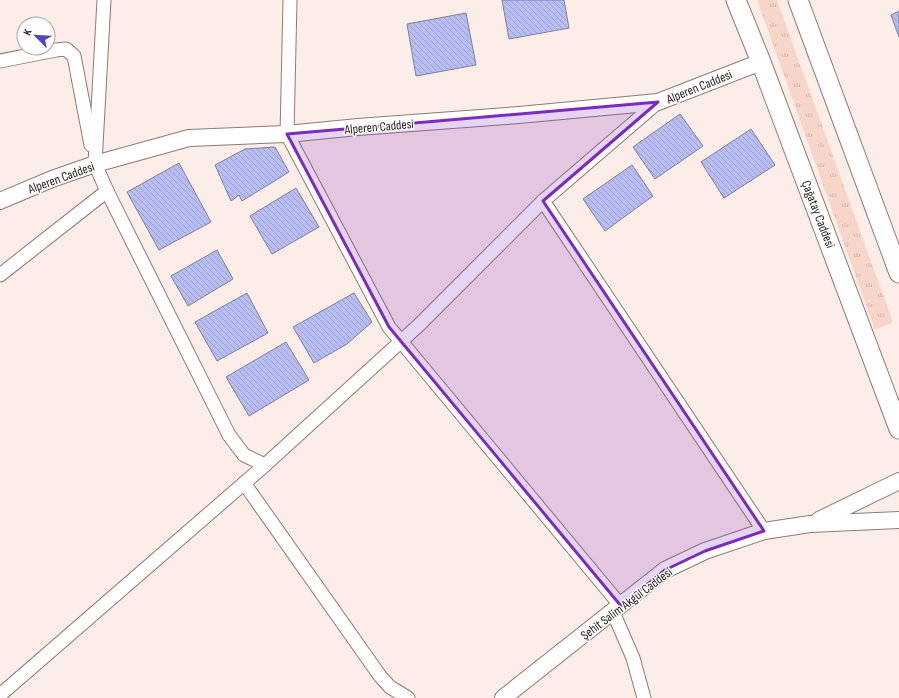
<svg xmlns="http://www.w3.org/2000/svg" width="899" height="698" font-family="'Sofia Sans Condensed',sans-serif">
	<defs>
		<pattern id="grass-tufts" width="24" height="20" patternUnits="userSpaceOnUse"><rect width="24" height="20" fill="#f7d5c8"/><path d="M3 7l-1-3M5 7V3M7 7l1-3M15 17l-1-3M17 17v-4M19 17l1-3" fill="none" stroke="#d4b6ab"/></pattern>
		<pattern id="building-back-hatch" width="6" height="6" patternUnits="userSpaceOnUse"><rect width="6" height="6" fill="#b7bdf2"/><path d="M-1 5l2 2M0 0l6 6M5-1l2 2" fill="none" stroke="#9da2cf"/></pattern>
	</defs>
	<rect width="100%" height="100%" fill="#fdede8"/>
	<path fill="url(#grass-tufts)" d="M757,0H777L842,181L893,322L875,330Z"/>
	<g fill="url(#building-back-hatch)" stroke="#7e8195">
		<path d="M502,0H564L569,28L509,39Z"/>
		<path d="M899,11V37L891,15Z"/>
		<path d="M466,13L476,65L416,76L407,24Z"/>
		<path d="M680,114L703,146L655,179L633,147Z"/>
		<path d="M751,129L775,165L724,198L701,162Z"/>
		<path d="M275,147L289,172L242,201L239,195L231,201L215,165L245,149Z"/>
		<path d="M179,163L211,222L159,250L127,192Z"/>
		<path d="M632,165L653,196L605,231L583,199Z"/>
		<path d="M296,188L319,227L272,254L250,216Z"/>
		<path d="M217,250L233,279L188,306L171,276Z"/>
		<path d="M247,293L268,333L217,361L195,322Z"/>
		<path d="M354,293L372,322L347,344L314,363L293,327Z"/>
		<path d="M286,342L309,380L249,416L226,377Z"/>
	</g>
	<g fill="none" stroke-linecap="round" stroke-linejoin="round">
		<defs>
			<g id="minor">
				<path d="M104,0L95,164L107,191L229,435L244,455L265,465"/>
				<path d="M290,0L287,134L389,327L621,606"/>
				<path d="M0,61L56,50L66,49L74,56L91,145"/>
				<path d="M543,201L764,531"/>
				<path d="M0,275L107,191"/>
				<path d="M244,483L380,676L390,687L408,698"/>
				<path d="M613,612L633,658L644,698"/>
				<path d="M0,695L265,465L419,325L543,201L658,102"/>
			</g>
			<g id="tertiary">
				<path d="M0,201L52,179L95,164L189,138L287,134L358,127L519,115L658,102L761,62"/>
				<path d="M819,520L899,481"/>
				<path d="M503,698L665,570L705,551L764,531L810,524L899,520"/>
			</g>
			<g id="secondary">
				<path d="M736,0L761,62L899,429"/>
				<path d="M798,0L899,273"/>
			</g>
		</defs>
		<use href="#minor" stroke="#917a72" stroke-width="15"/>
		<use href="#tertiary" stroke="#917a72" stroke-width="18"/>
		<use href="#secondary" stroke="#917a72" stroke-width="21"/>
		<use href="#minor" stroke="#fff" stroke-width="13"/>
		<use href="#tertiary" stroke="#fff" stroke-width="16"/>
		<use href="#secondary" stroke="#fff" stroke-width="19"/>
	</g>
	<path fill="#7b2cbf" fill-opacity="0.2" stroke="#7b2cbf" stroke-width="3" stroke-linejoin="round" d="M658,102L543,201L764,531L705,551L665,570L621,606L389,327L287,134Z"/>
	<g text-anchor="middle" stroke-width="3" stroke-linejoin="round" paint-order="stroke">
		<g font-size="13" fill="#251c19" stroke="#fefefe">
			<text transform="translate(699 86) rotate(-22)" y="5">Alperen Caddesi</text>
			<text transform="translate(379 126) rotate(-5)" y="5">Alperen Caddesi</text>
			<text transform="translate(61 177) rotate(-20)" y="5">Alperen Caddesi</text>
			<text transform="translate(819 214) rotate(69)" y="5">Çağatay Caddesi</text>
			<text transform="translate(626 603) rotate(-37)" y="5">Şehit Salim Akgül Caddesi</text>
		</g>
	</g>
	<g transform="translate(36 36) rotate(294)"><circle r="19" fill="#fefefe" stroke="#a7a4a2"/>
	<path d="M0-3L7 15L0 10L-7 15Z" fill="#4e47be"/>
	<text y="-6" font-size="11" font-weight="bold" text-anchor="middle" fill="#251c19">K</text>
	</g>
</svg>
